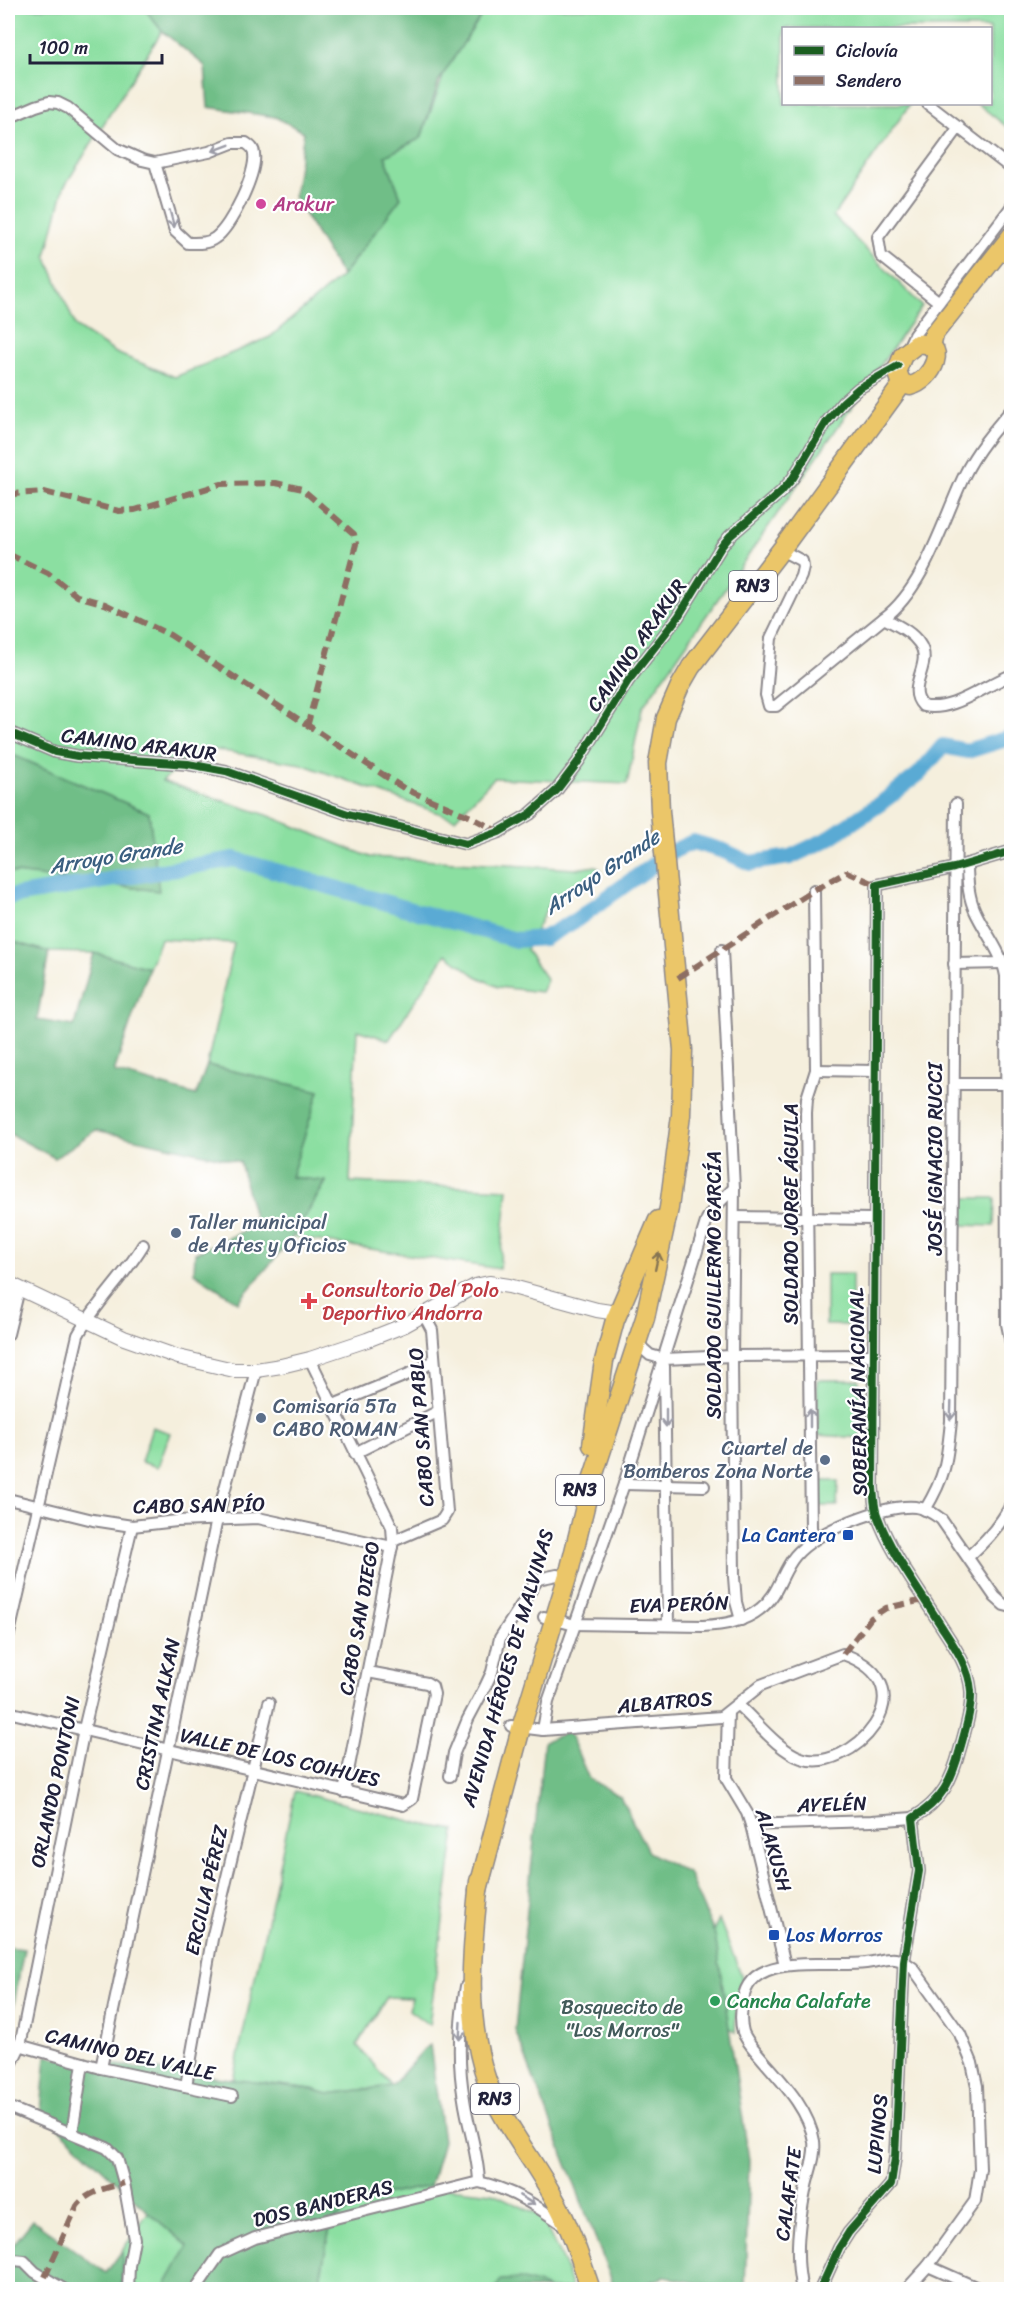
<svg xmlns="http://www.w3.org/2000/svg" width="1019" height="2297" font-family="Sriracha,sans-serif">
	<rect width="100%" height="100%" fill="#fff"/>
	<filter id="ink" filterUnits="userSpaceOnUse"><feTurbulence type="fractalNoise" baseFrequency=".0167" numOctaves="2"/><feDisplacementMap in="SourceGraphic" scale="12" xChannelSelector="R" yChannelSelector="G"/><feConvolveMatrix kernelMatrix="1 2 1 2 8 2 1 2 1" color-interpolation-filters="sRGB"/></filter>
	<filter id="wash" filterUnits="userSpaceOnUse"><feTurbulence type="fractalNoise" baseFrequency=".008" numOctaves="4" result="noise"/><feDisplacementMap in="SourceGraphic" scale="24" xChannelSelector="R" yChannelSelector="G"/><feGaussianBlur stdDeviation="1.35" result="paint"/><feColorMatrix in="noise" values="0 0 0 0 0 0 0 0 0 0 0 0 0 0 0 0 0 1.4 0 .05"/><feComposite in="paint" operator="in"/></filter>
	<g filter="url(#wash)">
		<rect width="100%" height="100%" fill="#f5efdd"/>
		<g fill="#8bdfa1" stroke="#56806e" stroke-width="1.5">
			<path d="M8,8H144L162,31L64,187L46,256L76,327L116,353L175,377L270,337L342,276L401,198L385,156L421,138L445,71L486,8H1011V130L978,104H990V28H784V104H910L833,216L922,306L642,708L627,784L494,778L455,819L301,764L205,748L162,781L267,815L370,857L575,869L596,866L602,872L552,898L526,950L547,980L541,992L498,987L476,976L446,954L389,1040L357,1030L350,1182L508,1189L499,1269L293,1237L326,1182L291,1177L319,1091L207,1065L234,943L160,939L149,968L94,953L49,952L11,941L8,952V872L158,891L149,813L8,753Z"/>
			<path d="M957,1198H995L994,1226L956,1225Z"/>
			<rect x="826" y="1274" width="26" height="51"/>
			<path d="M817,1380H859L861,1438L818,1435Z"/>
			<path d="M152,1427L170,1433L158,1467L141,1462Z"/>
			<path d="M820,1481H838L837,1506H820Z"/>
			<path d="M295,1791L430,1826L455,1830L429,2025L409,2010L412,1998L387,1997L357,2045L392,2086L328,2094L312,2089L233,2080Z"/>
			<path d="M719,1919L743,1980L737,1997L735,2032L721,2022L707,1945Z"/>
			<path d="M430,2186L493,2193L541,2216L565,2266L572,2289H547L542,2286L501,2280L495,2289L416,2290L409,2287L408,2290H318L331,2222L373,2197Z"/>
			<path d="M148,2212L188,2246L164,2289H122V2251Z"/>
		</g>
		<g fill="#70be87" stroke="#497061" stroke-width="1.5">
			<path d="M144,8H486L439,81L421,138L385,156L401,198L342,276L294,197L304,132L275,117L208,107L205,66L162,31Z"/>
			<path d="M8,753L149,813L159,891L8,872Z"/>
			<path d="M11,941L49,952L37,1020L74,1026L94,953L149,968L114,1072L196,1095L207,1065L319,1091L291,1177L326,1181L293,1237L238,1302L194,1273L195,1253L256,1225L240,1162L96,1130L55,1158L8,1133V952Z"/>
			<path d="M569,1732L589,1779L620,1796L648,1852L688,1873L715,1935L749,2160L745,2289H732L665,2277L628,2289H615L515,2030L544,1741Z"/>
			<path d="M8,1947L24,1949L9,2031H8Z"/>
			<path d="M430,2045L443,2141L430,2186L373,2197L331,2222L318,2289H164L188,2246L148,2212L41,2111L46,2056L312,2089L328,2094L392,2086L423,2050Z"/>
			<path d="M33,2220L106,2273L122,2251V2289H8V2251Z"/>
			<path d="M520,2279L542,2286L547,2289H495L501,2280Z"/>
		</g>
		<g fill="none" stroke-linecap="round" stroke-linejoin="round">
			<path stroke="#5aaad4" stroke-width="16" d="M8,897L234,859L516,940L544,938L576,920L671,852L693,842L724,851L750,863L790,857L826,840L881,803L919,774L943,746L967,751L1012,737"/>
		</g>
	</g>
	<g filter="url(#ink)">
		<g fill="none" stroke-linecap="round" stroke-linejoin="round">
			<defs>
				<g id="minor">
					<path d="M928,104L1012,169"/>
					<path d="M8,118L36,106L49,102L58,103L68,108L117,149L142,160L155,163L209,152L232,143H246C250,146 254,148 254,154C257,173 231,227 215,238C207,244 198,243 188,243L175,231L155,163"/>
					<path d="M939,302L881,256L878,237L959,127"/>
					<path d="M907,350L914,335L1012,206"/>
					<path d="M781,550L802,561L803,567L801,576L771,638L766,695L769,706H776L884,618C896,625 911,631 919,643C935,664 904,687 923,706C953,713 984,685 1012,675"/>
					<path d="M884,618C924,589 943,520 964,476C976,451 994,430 1012,409"/>
					<path d="M8,732L55,752L77,756L188,764L226,771L348,814L466,844L499,832L530,814L556,791L578,762L628,681L678,617L721,547L730,536L781,492L793,478L826,423L843,402L859,388L898,366"/>
					<path d="M967,864C967,880 968,896 975,911C985,933 1002,952 1006,976L1007,1324L1012,1348"/>
					<path d="M814,890L816,1070L807,1098L806,1113L811,1528L815,1538"/>
					<path d="M722,950L734,1188L732,1356L734,1577L736,1602L741,1620"/>
					<path d="M954,964L1004,963"/>
					<path d="M816,1070L875,1071"/>
					<path d="M954,1084H1008"/>
					<path d="M734,1217L873,1219"/>
					<path d="M8,1334L19,1289"/>
					<path d="M639,1338L642,1348L650,1355L664,1359L732,1356L873,1355"/>
					<path d="M310,1359L392,1527L393,1541L344,1792"/>
					<path d="M664,1366L668,1625"/>
					<path d="M331,1406L421,1369L434,1360"/>
					<path d="M355,1453L437,1412"/>
					<path d="M624,1484L704,1486"/>
					<path d="M8,1499L93,1520L132,1526L177,1521L258,1518L392,1547"/>
					<path d="M925,1510C946,1475 947,1461 951,1421L956,804"/>
					<path d="M393,1541L442,1520L447,1512L432,1330L424,1315"/>
					<path d="M968,1557C986,1541 1001,1525 1012,1503"/>
					<path d="M544,1617L571,1624L703,1626C723,1625 744,1622 760,1609C779,1595 781,1573 795,1556C816,1531 884,1504 916,1507C926,1508 934,1514 941,1519L995,1597L1004,1605L1012,1607"/>
					<path d="M8,1638L78,1335C96,1303 124,1277 143,1245"/>
					<path d="M8,1712L403,1805L412,1799L434,1694L432,1686L427,1683L368,1672"/>
					<path d="M728,1712L726,1778L747,1813L751,1825L785,1965"/>
					<path d="M511,1726L543,1730L721,1717L761,1685L843,1654C935,1687 849,1776 801,1758C777,1749 757,1722 738,1705"/>
					<path d="M543,1730L548,1702L624,1484L707,1219L716,1206L734,1188"/>
					<path d="M450,1776L454,1753L468,1719L485,1687L492,1672L500,1638L538,1579L557,1575"/>
					<path d="M751,1825L872,1821L913,1818"/>
					<path d="M466,1986C459,2024 457,2060 464,2099C468,2127 478,2153 479,2182"/>
					<path d="M8,2042L101,2068L232,2096"/>
					<path d="M101,2068L217,1519L256,1370"/>
					<path d="M8,2071L20,2046L84,1729L132,1526"/>
					<path d="M186,2086L212,1939L269,1703"/>
					<path d="M8,2107L107,2148L117,2158L124,2183L134,2239L129,2266L128,2290"/>
					<path d="M72,2133L83,2063"/>
					<path d="M8,2264L14,2260L24,2261L35,2272L65,2290"/>
					<path d="M928,2266L982,2290"/>
					<path d="M195,2290L220,2254L255,2238L479,2182C513,2190 537,2206 565,2226"/>
					<path d="M802,2290C794,2255 799,2220 806,2186C809,2172 816,2156 814,2141C809,2110 784,2084 764,2061C757,2052 747,2043 743,2032C740,2022 741,2010 743,2000C749,1957 808,1965 839,1964C848,1964 857,1964 866,1963C888,1960 894,1953 913,1968L960,2034L972,2063L977,2086L980,2169L975,2201L928,2266L906,2290"/>
					<path d="M820,2290L839,2248L849,2232L891,2184L895,2158L904,1961L919,1871L913,1818C942,1801 952,1780 960,1749C965,1731 972,1709 971,1691C969,1665 952,1643 938,1621C917,1587 891,1553 877,1515C874,1506 874,1496 873,1488L877,885L954,868L1012,851"/>
				</g>
				<path id="tertiary" d="M8,1283L124,1338L178,1357L234,1370H256L281,1366L310,1359L367,1340L405,1325L475,1286L489,1283L509,1286L597,1310L617,1313"/>
				<g id="trunk">
					<path d="M917,344C951,340 933,381 910,386L901,382L897,370L903,355Z"/>
					<path d="M931,347L934,334L1012,235"/>
					<path d="M592,1445L604,1361L615,1320L658,1220"/>
					<path d="M479,1881C472,1949 464,2014 487,2081C502,2123 532,2157 553,2196C570,2225 580,2258 591,2290"/>
					<path d="M478,1890L521,1728L570,1568L590,1486L645,1318L669,1208L681,1115L683,1050L660,811L658,763L666,718L680,686L691,667L781,550L903,383"/>
				</g>
			</defs>
			<use href="#minor" stroke="#8c888c" stroke-width="14"/>
			<use href="#tertiary" stroke="#8c888c" stroke-width="16"/>
			<use href="#trunk" stroke="#8c888c" stroke-width="21"/>
			<use href="#minor" stroke="#fff" stroke-width="10"/>
			<use href="#tertiary" stroke="#fff" stroke-width="14"/>
			<use href="#trunk" stroke="#ebc669" stroke-width="18"/>
			<g stroke="#8d6e63" stroke-width="6" stroke-dasharray="12 6" stroke-linecap="butt">
				<path d="M8,496L13,494L44,492L119,511L135,510L221,484L276,483L302,489L354,534L356,544L307,727"/>
				<path d="M8,554L48,573L77,596L105,604L170,635L405,789L471,817L499,832"/>
				<path d="M678,978L814,890L847,872L877,885"/>
				<path d="M843,1654L871,1618L886,1608L924,1600"/>
				<path d="M45,2277L77,2206C88,2191 107,2188 124,2183"/>
			</g>
			<defs>
				<g id="cycleway">
					<path d="M8,732L55,752L77,756L188,764L226,771L348,814L466,844L499,832L530,814L556,791L578,762L628,681L678,617L721,547L730,536L781,492L793,478L826,423L843,402L859,388L898,366"/>
					<path d="M820,2290L839,2248L849,2232L891,2184L895,2158L904,1961L919,1871L913,1818C942,1801 952,1780 960,1749C965,1731 972,1709 971,1691C969,1665 952,1643 938,1621C917,1587 891,1553 877,1515C874,1506 874,1496 873,1488L877,885L954,868L1012,851"/>
				</g>
			</defs>
			<use href="#cycleway" stroke="#fff" stroke-width="11"/>
			<use href="#cycleway" stroke="#1b5e20" stroke-width="8"/>
		</g>
		<defs><path id="oneway-shaft" d="M-6 0H5M1.5-3L5.5 0L1.5 3" fill="none" stroke-width="1.6" stroke-linecap="round" stroke-linejoin="round" transform="scale(1.5)"/></defs>
		<g stroke="#9c9ca7">
			<use href="#oneway-shaft" transform="translate(221 148) rotate(159)"/>
			<use href="#oneway-shaft" transform="translate(172 219) rotate(75)"/>
			<use href="#oneway-shaft" transform="translate(951 1411) rotate(92)"/>
			<use href="#oneway-shaft" transform="translate(666 1418) rotate(90)"/>
			<use href="#oneway-shaft" transform="translate(810 1418) rotate(-90)"/>
			<use href="#oneway-shaft" transform="translate(460 2031) rotate(93)"/>
			<use href="#oneway-shaft" transform="translate(527 2200) rotate(31)"/>
		</g>
		<use stroke="#867452" href="#oneway-shaft" transform="translate(657 1261) rotate(-78)"/>
	</g>
	<circle fill="#d1479c" stroke="#fff" stroke-width="2" cx="261" cy="204" r="6"/>
	<g fill="#5c6f8a" stroke="#fff" stroke-width="2">
		<circle cx="176" cy="1233" r="6"/>
		<circle cx="261" cy="1418" r="6"/>
		<circle cx="825" cy="1460" r="6"/>
	</g>
	<path fill="#e0444e" stroke="#fff" stroke-width="2" d="M306 1292h6v6h6v6h-6v6h-6v-6h-6v-6h6z"/>
	<g fill="#1a4fb4" stroke="#fff" stroke-width="2">
		<rect x="842" y="1529" width="12" height="12" rx="3"/>
		<rect x="768" y="1929" width="12" height="12" rx="3"/>
	</g>
	<circle fill="#2e9e5b" stroke="#fff" stroke-width="2" cx="715" cy="2001" r="6"/>
	<g text-anchor="middle" stroke-width="4.5" stroke-linejoin="round" paint-order="stroke">
		<g fill="#fff" stroke="#646476" stroke-width="1.5">
			<rect x="729" y="571" width="48" height="30" rx="4.5"/>
			<rect x="556" y="1475" width="48" height="30" rx="4.5"/>
			<rect x="471" y="2084" width="48" height="30" rx="4.5"/>
		</g>
		<g font-size="18" font-weight="bold" fill="#22223b">
			<text x="753" y="592">RN3</text>
			<text x="580" y="1496">RN3</text>
			<text x="495" y="2105">RN3</text>
		</g>
		<g font-size="20" fill="#b23c85" stroke="#fff" text-anchor="start">
			<text x="273" y="211">Arakur</text>
		</g>
		<g font-size="20" fill="#22223b" stroke="#fff">
			<text transform="translate(636 645) rotate(-55)" y="7">CAMINO ARAKUR</text>
			<text transform="translate(139 744) rotate(7)" y="7">CAMINO ARAKUR</text>
			<text transform="translate(935 1159) rotate(-90)" y="7">JOSÉ IGNACIO RUCCI</text>
			<text transform="translate(791 1214) rotate(-90)" y="7">SOLDADO JORGE ÁGUILA</text>
			<text transform="translate(714 1285) rotate(-90)" y="7">SOLDADO GUILLERMO GARCÍA</text>
			<text transform="translate(858 1392) rotate(-91)" y="7">SOBERANÍA NACIONAL</text>
			<text transform="translate(421 1427) rotate(-94)" y="7">CABO SAN PABLO</text>
			<text transform="translate(199 1505) rotate(-1)" y="7">CABO SAN PÍO</text>
			<text transform="translate(679 1604) rotate(-2)" y="7">EVA PERÓN</text>
			<text transform="translate(359 1618) rotate(-80)" y="7">CABO SAN DIEGO</text>
			<text transform="translate(507 1668) rotate(-74)" y="7">AVENIDA HÉROES DE MALVINAS</text>
			<text transform="translate(665 1702) rotate(-5)" y="7">ALBATROS</text>
			<text transform="translate(157 1714) rotate(-78)" y="7">CRISTINA ALKAN</text>
			<text transform="translate(280 1757) rotate(13)" y="7">VALLE DE LOS COIHUES</text>
			<text transform="translate(55 1782) rotate(-78)" y="7">ORLANDO PONTONI</text>
			<text transform="translate(832 1804) rotate(-2)" y="7">AYELÉN</text>
			<text transform="translate(774 1850) rotate(74)" y="7">ALAKUSH</text>
			<text transform="translate(206 1890) rotate(-77)" y="7">ERCILIA PÉREZ</text>
			<text transform="translate(130 2054) rotate(13)" y="7">CAMINO DEL VALLE</text>
			<text transform="translate(877 2134) rotate(-85)" y="7">LUPINOS</text>
			<text transform="translate(788 2194) rotate(-82)" y="7">CALAFATE</text>
			<text transform="translate(323 2203) rotate(-14)" y="7">DOS BANDERAS</text>
		</g>
		<g font-size="20" fill="#4e5e75" stroke="#fff" text-anchor="start">
			<text x="188" y="1229">Taller municipal<tspan x="188" dy="23">de Artes y Oficios</tspan></text>
			<text x="273" y="1413">Comisaría 5Ta<tspan x="273" dy="23">CABO ROMAN</tspan></text>
			<text x="813" y="1455" text-anchor="end">Cuartel de<tspan x="813" dy="23">Bomberos Zona Norte</tspan></text>
		</g>
		<g font-size="20" fill="#be3a42" stroke="#fff" text-anchor="start">
			<text x="322" y="1297">Consultorio Del Polo<tspan x="322" dy="23">Deportivo Andorra</tspan></text>
		</g>
		<g font-size="20" fill="#164399" stroke="#fff" text-anchor="end">
			<text x="836" y="1542">La Cantera</text>
			<text x="786" y="1942" text-anchor="start">Los Morros</text>
		</g>
		<g font-size="20" fill="#27864d" stroke="#fff" text-anchor="start">
			<text x="727" y="2008">Cancha Calafate</text>
		</g>
		<g font-size="20" fill="#425b5a" stroke="#fff">
			<text x="622" y="2014">Bosquecito de<tspan x="622" dy="23">"Los Morros"</tspan></text>
		</g>
		<g font-size="21" font-style="italic" fill="#3b5f80" stroke="#fff">
			<text transform="translate(116 856) rotate(-9)" y="7">Arroyo Grande</text>
			<text transform="translate(602 872) rotate(-34)" y="7">Arroyo Grande</text>
		</g>
	</g>
	<rect width="1019" height="2297" fill="none" stroke="#fff" stroke-width="30"/>
	<rect x="782" y="27" width="210" height="78" fill="#ffffff" stroke="#a7a7b1" stroke-width="1.5"/>
	<rect x="794" y="46" width="30" height="9" fill="#1b5e20" stroke="#a7a7b1" stroke-width="1.5"/>
	<text x="836" y="57" font-size="18" fill="#22223b">Ciclovía</text>
	<rect x="794" y="76" width="30" height="9" fill="#8d6e63" stroke="#a7a7b1" stroke-width="1.5"/>
	<text x="836" y="87" font-size="18" fill="#22223b">Sendero</text>
	<path d="M30 54v9h132v-9" fill="none" stroke="#22223b" stroke-width="3"/>
	<text x="39" y="54" font-size="18" fill="#22223b" stroke="#ffffff" stroke-width="4.5" paint-order="stroke">100 m</text>
</svg>
